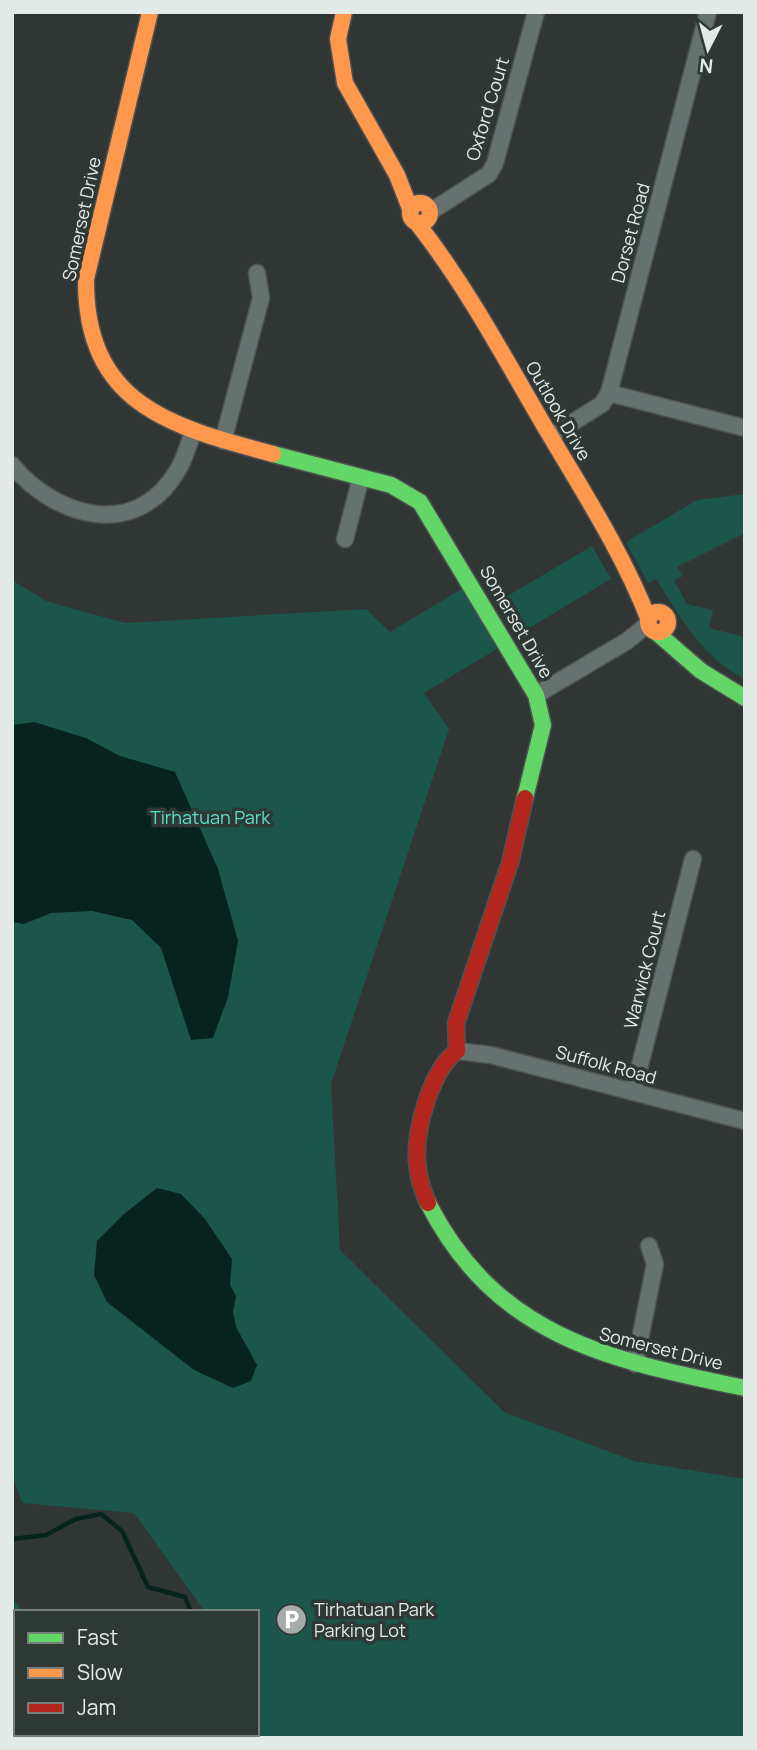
<svg xmlns="http://www.w3.org/2000/svg" width="757" height="1750" font-family="Manrope,sans-serif">
	<rect width="100%" height="100%" fill="#303634"/>
	<g fill="#1c554a">
		<path d="M745,494V533L677,567L683,576L674,580L687,604L713,610L709,628L745,637V679C701,657 682,619 656,579L648,583L626,542L697,500Z"/>
		<path d="M592,546L611,579L521,633L501,600Z"/>
		<path d="M12,580L46,601L125,623L366,609L390,632L465,587L500,647L424,693L449,729L331,1084L340,1250L504,1412L634,1461L745,1479V1738H236V1734H257V1612H205L134,1513L22,1503L12,1474Z"/>
		<path d="M12,1598L23,1612H16V1734H114L116,1738H12Z"/>
	</g>
	<g fill="#07231e">
		<path d="M34,722L86,738L120,756L175,772L218,869L238,941L228,997L213,1038L191,1040L161,948L132,920L92,911L51,913L24,924L12,922V725Z"/>
		<path d="M157,1188L181,1194L205,1219L232,1259L230,1285L236,1296L233,1312L236,1327L257,1365L251,1381L233,1388L194,1370L107,1302L94,1275L97,1241L124,1214Z"/>
	</g>
	<g fill="none" stroke-linecap="round" stroke-linejoin="round">
		<g stroke="#07231e" stroke-width="4.5">
			<path d="M12,1539L46,1535L76,1519L101,1514L122,1531L148,1587L185,1597L191,1612"/>
			<path d="M209,1738V1734"/>
		</g>
		<defs>
			<g id="street">
				<path d="M430,212L489,174L495,163L536,12"/>
				<path d="M609,393L745,428"/>
				<path d="M551,436L602,404L609,393L708,12"/>
				<path d="M223,441L261,298L257,273"/>
				<path d="M12,465C57,519 138,541 179,468C185,458 188,445 193,433"/>
				<path d="M345,539L361,477"/>
				<path d="M536,695L627,641L649,623"/>
				<path d="M457,1051L491,1055L745,1121"/>
				<path d="M633,1092L693,859"/>
				<path d="M635,1364L655,1264L649,1246"/>
			</g>
			<g id="fast">
				<path d="M273,454L391,485L420,502L536,695L543,725L525,798"/>
				<path d="M656,632L701,671L745,698"/>
				<path d="M428,1203C497,1338 610,1360 745,1388"/>
			</g>
			<g id="slow">
				<path d="M150,12L86,279C85,405 172,427 273,454"/>
				<path d="M344,12L338,39L345,83L397,175L411,211"/>
				<circle cx="420" cy="213" r="10"/>
				<path d="M417,223C467,287 504,357 545,427C582,490 622,551 649,620"/>
				<circle cx="658" cy="622" r="10"/>
			</g>
			<path id="jam" d="M428,1203C422,1190 418,1176 417,1161C415,1129 431,1070 457,1051L456,1023L510,863L525,798"/>
		</defs>
		<use href="#street" stroke="#4e5251" stroke-width="19"/>
		<use href="#fast" stroke="#4e5251" stroke-width="19"/>
		<use href="#slow" stroke="#4e5251" stroke-width="19"/>
		<use href="#jam" stroke="#4e5251" stroke-width="19"/>
		<use href="#street" stroke="#667270" stroke-width="16"/>
		<use href="#fast" stroke="#63d668" stroke-width="16"/>
		<use href="#slow" stroke="#ff974d" stroke-width="16"/>
		<use href="#jam" stroke="#b3261e" stroke-width="16"/>
	</g>
	<defs>
		<symbol id="parking-disc" viewBox="-11 -11 22 22"><circle r="9.5" fill="#a5aba9" stroke="#2e3835"/><path d="M-3.5-5.5H1a3.5 3.5 0 0 1 0 7H-1V5.5H-3.5ZM-1-3.4V-.6H.8a1.4 1.4 0 0 0 0-2.8Z" fill="#fff"/></symbol>
	</defs>
	<g fill-rule="evenodd">
		<use href="#parking-disc" x="274" y="1602" width="35" height="35"/>
	</g>
	<g text-anchor="middle" stroke-width="7" stroke-linejoin="round" paint-order="stroke">
		<g font-size="18" fill="#e4eae8" stroke="#2e3835">
			<text transform="translate(488 109) rotate(-73)" y="6">Oxford Court</text>
			<text transform="translate(82 219) rotate(-78)" y="6">Somerset Drive</text>
			<text transform="translate(631 233) rotate(-75)" y="6">Dorset Road</text>
			<text transform="translate(558 411) rotate(60)" y="6">Outlook Drive</text>
			<text transform="translate(516 622) rotate(60)" y="6">Somerset Drive</text>
			<text transform="translate(645 970) rotate(-76)" y="6">Warwick Court</text>
			<text transform="translate(606 1065) rotate(15)" y="6">Suffolk Road</text>
			<text transform="translate(661 1349) rotate(14)" y="6">Somerset Drive</text>
		</g>
		<g font-size="18" fill="#59e2c8" stroke="#2e3835">
			<text x="210" y="824">Tirhatuan Park</text>
		</g>
		<g font-size="18" fill="#e4eae8" stroke="#2e3835" text-anchor="start">
			<text x="314" y="1616">Tirhatuan Park<tspan x="314" dy="21">Parking Lot</tspan></text>
		</g>
	</g>
	<rect width="757" height="1750" fill="none" stroke="#e4eae8" stroke-width="28"/>
	<rect x="14" y="1610" width="245" height="126" fill="#2e3835" stroke="#777f7d" stroke-width="2"/>
	<rect x="28" y="1633" width="35" height="10" fill="#63d668" stroke="#777f7d" stroke-width="2"/>
	<text x="77" y="1645" font-size="21" fill="#e4eae8">Fast</text>
	<rect x="28" y="1668" width="35" height="10" fill="#ff974d" stroke="#777f7d" stroke-width="2"/>
	<text x="77" y="1680" font-size="21" fill="#e4eae8">Slow</text>
	<rect x="28" y="1703" width="35" height="10" fill="#b3261e" stroke="#777f7d" stroke-width="2"/>
	<text x="77" y="1715" font-size="21" fill="#e4eae8">Jam</text>
	<g transform="translate(708 49) rotate(186)" stroke="#2e3835" stroke-width="5" paint-order="stroke">
	<path d="M0-5L12 26L0 18L-12 26Z" fill="#e4eae8"/>
	<text y="-10" font-size="19" font-weight="bold" text-anchor="middle" fill="#e4eae8">N</text>
	</g>
</svg>
